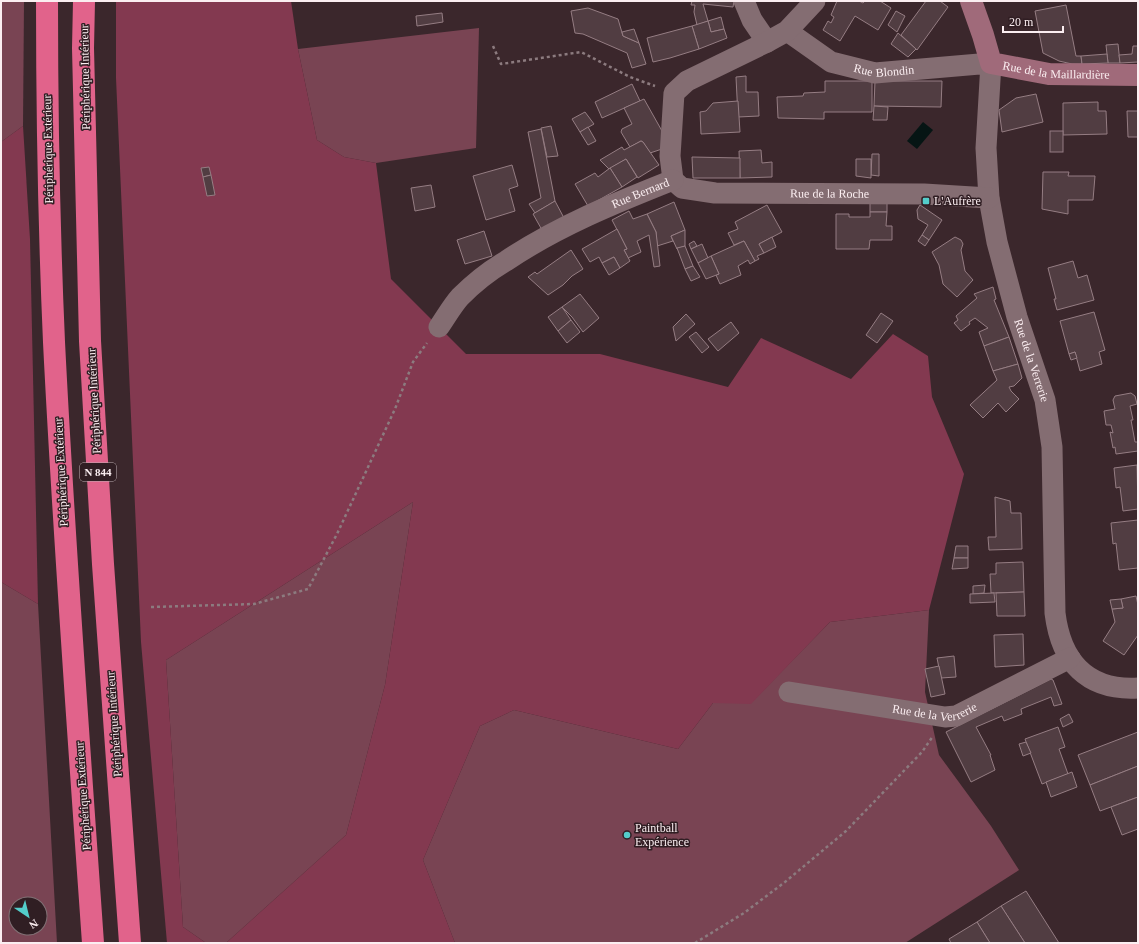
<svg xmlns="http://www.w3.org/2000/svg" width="1139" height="944" font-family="'Times New Roman',serif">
	<rect width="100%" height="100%" fill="#3b272c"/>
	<g fill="#794453" fill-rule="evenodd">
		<path d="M1,1H24L23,126L1,142Z"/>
		<path d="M479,28L476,148L376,163L344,157L317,140L298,49Z"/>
		<path d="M413,502L385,685L346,835L226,943H206L183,927L166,660Z"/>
		<path d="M1,582L38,604L57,943H1ZM16,904H40V928H16Z"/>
		<path d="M929,610L925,692L939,755L991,826L1019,870L905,943H455L423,860L480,726L514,710L678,749L713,703H751L830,622Z"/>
	</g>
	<g fill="#833950">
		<path d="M116,1H291L298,49L317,140L344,157L376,163L391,279L466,354H600L728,387L761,338L851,379L893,334L928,356L932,397L964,474L929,610L830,622L751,704L713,703L678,749L514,710L480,726L423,860L455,943H226L346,835L385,685L413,502L166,660L183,927L206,943H167L141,642L116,78Z"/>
		<path d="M23,126L30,239L38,604L1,582V142Z"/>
	</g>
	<path fill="#061514" d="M923,122L933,130L917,149L907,141Z"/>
	<g fill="#513d42" stroke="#957d83">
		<path d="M692,1H734L733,7L703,4L708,21L697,25L694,12L695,5H691Z"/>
		<path d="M837,1H859L863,3L865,1H880L891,8L878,30L855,16L840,41L823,30L828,21L831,23L834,17L831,15Z"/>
		<path d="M926,1H940L948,7L917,50L901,35Z"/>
		<path d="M1066,5L1076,56H1081L1082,64H1072L1059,61L1043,53L1035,11Z"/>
		<path d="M588,8L618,19L623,36L639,43L646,64L632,68L627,53L583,34L575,33L571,11Z"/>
		<path d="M896,11L905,16L897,32L888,25Z"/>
		<path d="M442,13L443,22L417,26L416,16Z"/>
		<path d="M721,17L724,29L711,32L708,21Z"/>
		<path d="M708,21L711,32L724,29L727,38L699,49L692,26Z"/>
		<path d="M692,26L699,49L670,58L653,62L647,38Z"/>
		<path d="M634,29L639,43L623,36L622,32Z"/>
		<path d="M898,33L916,49L908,57L891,44Z"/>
		<path d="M1118,44L1120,63H1108L1106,45Z"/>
		<path d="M1133,46H1138V62L1120,63L1119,55L1132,54Z"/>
		<path d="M1107,54L1108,63L1082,64L1081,56Z"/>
		<path d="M746,76V92H758L759,116L738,117L736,77Z"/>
		<path d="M825,81H872V112H824V119L778,118L777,97L803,96L804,93L825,92Z"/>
		<path d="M875,81H942L941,107L874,106Z"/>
		<path d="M632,84L640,101L602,118L595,102Z"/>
		<path d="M1036,94L1043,122L1002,132L999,110L1016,98Z"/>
		<path d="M644,99L662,131L665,148L650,153L643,142L641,141L630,147L621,132L622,129L632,124L624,108Z"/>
		<path d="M738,101L740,132L701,134L700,112L706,111L713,103Z"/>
		<path d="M1098,102V111H1106L1107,134L1063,135V103Z"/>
		<path d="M874,106L888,107L887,120H873Z"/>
		<path d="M1127,111H1138V137H1128Z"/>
		<path d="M585,112L594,124L580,132L572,119Z"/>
		<path d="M551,126L558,156L547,157L541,128Z"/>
		<path d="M588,127L596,141L588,145L580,132Z"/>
		<path d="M541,129L555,201L535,213L529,204L541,198L528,132Z"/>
		<rect x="1050" y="131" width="13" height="21"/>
		<path d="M641,141L643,142L659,165L638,178L626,159L609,169L600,160L622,147L624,150Z"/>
		<path d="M761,150L762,163L772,162V177L740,178L739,151Z"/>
		<path d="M872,154H879V176L871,175Z"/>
		<path d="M692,157L740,158V178H693Z"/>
		<path d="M626,159L637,177L622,187L610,168Z"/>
		<path d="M856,159H871V178L856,176Z"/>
		<path d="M512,165L518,186L509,189L515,211L486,220L473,176Z"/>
		<path d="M209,167L211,175L203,177L201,168Z"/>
		<path d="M610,168L622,187L588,206L575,184L595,173L598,177Z"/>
		<path d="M1043,172H1069L1068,176H1095L1093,200H1068V214L1042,209Z"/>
		<path d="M211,175L215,195L207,196L203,177Z"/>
		<path d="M431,185L435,207L415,211L411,188Z"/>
		<path d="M555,201L564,218L542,230L533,214Z"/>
		<path d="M674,202L685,230L671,236L673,241L657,246L656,232L647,214Z"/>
		<path d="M870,202L887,203V212H870Z"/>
		<path d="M767,205L782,232L759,244L764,253L757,256L759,259L755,261L744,241L734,245L728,233L738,229L735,222Z"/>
		<path d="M920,205L942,220L929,240L922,235L928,225L918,219L917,210Z"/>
		<path d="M629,211L633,219L647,214L656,232L660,266L654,267L649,235L637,241L641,252L628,258L624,250L627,249L612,220Z"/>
		<path d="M870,212H887L886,226H892V240H870L869,249H836V214H849V217H870Z"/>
		<path d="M617,229L627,249L624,250L630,261L620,268L614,257L602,263L599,257L590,262L582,249Z"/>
		<path d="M685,230V246L677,249L671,236Z"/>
		<path d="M484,231L492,256L465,264L457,240Z"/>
		<path d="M922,235L929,240L925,246L918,241Z"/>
		<path d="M772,237L776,247L764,253L759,244Z"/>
		<path d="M955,237L961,240L963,244L961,250L965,271L973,280L957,297L943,284L939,265L932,252Z"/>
		<path d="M694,241L697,246L691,249L689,244Z"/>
		<path d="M744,241L755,261L750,264L748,260L738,266L741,275L720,284L716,275L719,274L711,256Z"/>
		<path d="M702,244L708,258L698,263L691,249Z"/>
		<path d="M685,246L693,266L685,269L677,248Z"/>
		<path d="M571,250L583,269L572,276L563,285L548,295L528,277L535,272L537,274Z"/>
		<path d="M711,256L719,274L706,279L698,263Z"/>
		<path d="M614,257L620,268L609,275L602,263Z"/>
		<path d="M1073,261L1078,278L1087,275L1094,300L1057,310L1054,299H1056L1048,268Z"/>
		<path d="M693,266L700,277L691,281L685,269Z"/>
		<path d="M993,287L996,299L994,300L1009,337L984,346L979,332L988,328L975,318L969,322L970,324L961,331L954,323L958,320L956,316L977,298L974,294Z"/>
		<path d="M580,294L599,318L583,332L572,317L562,307Z"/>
		<path d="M562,307L571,320L558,331L548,317Z"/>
		<path d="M1094,312L1105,350L1099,352L1102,364L1080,371L1075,352L1069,354L1060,321Z"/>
		<path d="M881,313L893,321L877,343L866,335Z"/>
		<path d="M686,314L695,324L676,341L673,327Z"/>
		<path d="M571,320L580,332L567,343L558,331Z"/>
		<path d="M731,322L739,333L718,351L708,339Z"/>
		<path d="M696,332L709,347L702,353L689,337Z"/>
		<path d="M1009,337L1018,364L993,371L984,346Z"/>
		<path d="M1075,352L1077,358L1071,360L1069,354Z"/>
		<path d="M1018,364L1022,378L1014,386L1009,387L1011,391L1019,399L1006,412L998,403L983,418L970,405L997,380L993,371Z"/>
		<path d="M1131,393L1135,396L1137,404L1130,406L1133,420H1131L1135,442H1138V451L1116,454L1115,447L1113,448L1110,432L1113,433L1111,425H1106L1104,411L1115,409L1113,400L1115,396Z"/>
		<path d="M1137,465L1138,509L1123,511L1120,487L1116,488L1114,468Z"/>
		<path d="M995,497L1010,501L1011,513H1021L1022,549L989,550L988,537H996Z"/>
		<path d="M1138,520V568L1119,570L1116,543L1113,544L1111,523Z"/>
		<path d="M956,546H968V558H954Z"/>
		<path d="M954,558H968V568L952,569Z"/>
		<path d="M1023,562L1024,592L991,593L990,574H996V563Z"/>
		<path d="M985,585L984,593L973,594V586Z"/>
		<path d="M1024,592L1025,616H997L996,593Z"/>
		<path d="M994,593L995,602L970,603V594Z"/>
		<path d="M1136,596L1138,605V635L1124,655L1103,641L1115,622L1112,609L1123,608L1121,599Z"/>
		<path d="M1121,599L1123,608L1112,609L1110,600Z"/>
		<path d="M1023,634L1024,665L995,667L994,635Z"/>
		<path d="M954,656L956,677L941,678L937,658Z"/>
		<path d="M939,666L945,694L931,697L925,669Z"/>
		<path d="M1051,679L1053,680L1062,704L1054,706L1051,697L1021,709L1022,714L1004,721L1002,716L976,727L991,755H990L995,770L971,782L946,732Z"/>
		<path d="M1069,714L1073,722L1063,727L1060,719Z"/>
		<path d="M1058,727L1065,747L1059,749L1068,774L1042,784L1025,739Z"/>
		<path d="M1138,732V766L1090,785L1078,755Z"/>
		<path d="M1026,742L1031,753L1023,756L1019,744Z"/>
		<path d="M1138,766V797L1100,811L1090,785Z"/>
		<path d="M1072,772L1077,787L1051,797L1046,782Z"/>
		<path d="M1138,797V829L1122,835L1111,807Z"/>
		<path d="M1026,891L1059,943H1025L1001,906Z"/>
		<path d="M1001,906L1025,943H990L977,922Z"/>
		<path d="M977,922L990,943H951L949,939Z"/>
	</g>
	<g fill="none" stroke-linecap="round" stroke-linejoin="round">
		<g stroke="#8c7b7f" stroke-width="2.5" stroke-dasharray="3 3" stroke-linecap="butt">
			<path d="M493,46L501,64L581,52L630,77L655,86"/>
			<path d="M151,607L254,604L308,589L337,534L395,409L413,362L427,343"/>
			<path d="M695,943L744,913L785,882L846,831L922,752L933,736"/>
		</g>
		<g stroke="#846d72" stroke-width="21">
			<path d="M744,1L752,20L767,42"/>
			<path id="s1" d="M787,31L831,62L875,73L991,63L986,148L989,198L997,242L1017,317L1045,400L1052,447L1055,613C1061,662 1087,691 1138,688"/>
			<path id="s2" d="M673,180L682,188L715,193L924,194L989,198"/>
			<path d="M673,180L670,156L674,93L687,81L767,42L787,31L815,1"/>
			<path id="s3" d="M439,327C446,317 452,306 460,297C474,283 489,271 506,261C558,226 615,203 673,180"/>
			<path id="s4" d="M789,692L945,717L956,716L1070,658"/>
		</g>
		<path stroke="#a06a7a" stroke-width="22" id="s5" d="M971,1L983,35L991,63L1049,74L1138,75"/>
		<g stroke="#e1638b" stroke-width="22">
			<path d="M47,1C47,115 49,229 54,342C64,543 79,743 93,943"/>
			<path d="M84,1L83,48L90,341L103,564L130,943"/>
		</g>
	</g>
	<g fill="#53cdca" stroke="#301e23" stroke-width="1.5">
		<rect x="922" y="197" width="8" height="8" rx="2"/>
		<circle cx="627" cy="835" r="4"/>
	</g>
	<g text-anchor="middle" stroke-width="3" stroke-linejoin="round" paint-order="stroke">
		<rect fill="#301e23" stroke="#beb0b3" stroke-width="1" x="80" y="463" width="36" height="18" rx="3"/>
		<g font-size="11" font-weight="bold" fill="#fbeef1">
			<text x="98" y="476">N 844</text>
		</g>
		<g font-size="12" fill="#fbeef1" stroke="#301e23">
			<text dy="4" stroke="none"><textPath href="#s1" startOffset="108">Rue Blondin</textPath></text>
			<text dy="4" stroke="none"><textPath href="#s5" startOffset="131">Rue de la Maillardière</textPath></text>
			<text transform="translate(85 77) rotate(-91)" y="4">Périphérique Intérieur</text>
			<text transform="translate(48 149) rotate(-91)" y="4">Périphérique Extérieur</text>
			<text dy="4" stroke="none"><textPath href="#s3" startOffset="246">Rue Bernard</textPath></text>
			<text dy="4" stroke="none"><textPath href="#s2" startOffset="160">Rue de la Roche</textPath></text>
			<text dy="4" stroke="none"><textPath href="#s1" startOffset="519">Rue de la Verrerie</textPath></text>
			<text transform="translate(94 401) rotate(-93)" y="4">Périphérique Intérieur</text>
			<text transform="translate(61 472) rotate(-93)" y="4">Périphérique Extérieur</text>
			<text dy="4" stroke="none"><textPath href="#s4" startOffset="148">Rue de la Verrerie</textPath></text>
			<text transform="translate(114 724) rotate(-94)" y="4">Périphérique Intérieur</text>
			<text transform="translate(83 796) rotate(-94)" y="4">Périphérique Extérieur</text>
		</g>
		<g font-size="12" fill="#fbeef1" stroke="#301e23" text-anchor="start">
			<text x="934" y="205">L'Aufrère</text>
			<text x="635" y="832">Paintball<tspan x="635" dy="14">Expérience</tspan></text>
		</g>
	</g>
	<rect width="1139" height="944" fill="none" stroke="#fbeef1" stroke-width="4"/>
	<g transform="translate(28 916) rotate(145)"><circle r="19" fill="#301e23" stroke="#817175"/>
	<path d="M0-3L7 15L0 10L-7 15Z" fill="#53cdca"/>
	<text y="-6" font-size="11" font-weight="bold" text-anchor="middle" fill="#fbeef1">N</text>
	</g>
	<path d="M1003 26v6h60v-6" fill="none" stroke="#fbeef1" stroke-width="2"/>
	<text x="1009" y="26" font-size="12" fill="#fbeef1" stroke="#301e23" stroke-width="3" paint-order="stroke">20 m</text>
</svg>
